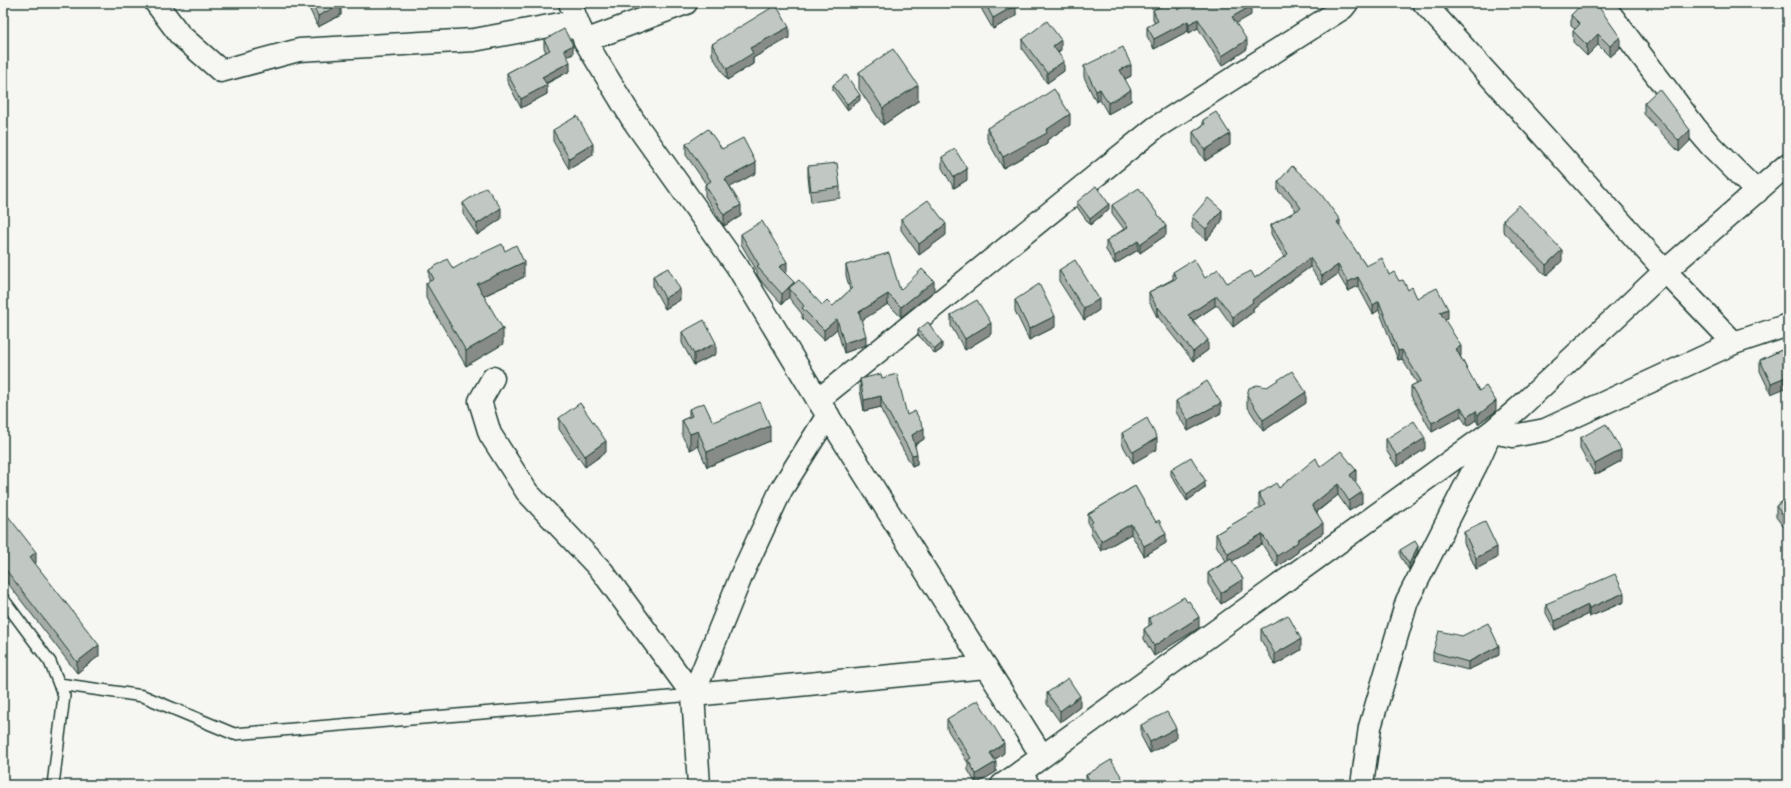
<svg xmlns="http://www.w3.org/2000/svg" width="1791" height="788" font-family="'Comic Neue',sans-serif">
	<rect width="100%" height="100%" fill="#f6f6f2"/>
	<filter id="ink" filterUnits="userSpaceOnUse"><feTurbulence type="fractalNoise" baseFrequency=".025" numOctaves="2"/><feDisplacementMap in="SourceGraphic" scale="8" xChannelSelector="R" yChannelSelector="G"/><feConvolveMatrix kernelMatrix="1 2 1 2 8 2 1 2 1" color-interpolation-filters="sRGB"/></filter>
	<g filter="url(#ink)">
		<g fill="none" stroke-linecap="round" stroke-linejoin="round">
			<defs>
				<g id="lane">
					<path d="M3,599L50,662L64,696L53,785"/>
					<path d="M59,684L143,696L234,734L693,695"/>
				</g>
				<g id="street">
					<path d="M156,3L180,35L221,71L299,50L474,40L560,24L581,30"/>
					<path d="M570,3L585,41L633,120L737,266L818,400L1042,756"/>
					<path d="M1424,3L1665,271L1734,343"/>
					<path d="M1602,3L1695,127L1711,146L1757,192"/>
					<path d="M585,41L686,3"/>
					<path d="M493,378L480,401L490,434L527,492L602,571L693,695L986,667"/>
					<path d="M818,400L1155,128L1343,8L1347,3"/>
					<path d="M699,785L693,695L742,574L781,490L828,415"/>
					<path d="M1362,785L1370,727L1407,601L1478,461L1491,432L1513,436L1545,430L1734,343L1788,325"/>
				</g>
				<g id="secondary">
					<path d="M1002,785L1021,772"/>
					<path d="M1028,785L1021,772L1491,432L1520,407L1665,271L1788,164"/>
				</g>
			</defs>
			<use href="#lane" stroke="#1f3d34" stroke-width="14"/>
			<use href="#street" stroke="#1f3d34" stroke-width="25"/>
			<use href="#secondary" stroke="#1f3d34" stroke-width="25"/>
			<use href="#lane" stroke="#f6f6f2" stroke-width="11"/>
			<use href="#street" stroke="#f6f6f2" stroke-width="22"/>
			<use href="#secondary" stroke="#f6f6f2" stroke-width="22"/>
		</g>
		<g fill="#a6aca8" stroke="#1f3d34">
			<path d="M309,3H340L341,15L318,27L309,8Z"/>
			<path d="M982,3H1015L1016,16L993,29L982,10Z"/>
			<path d="M1153,10H1178L1251,15L1236,23L1247,49L1222,66L1198,28L1189,33L1188,31L1154,49L1147,36V27L1155,23L1153,19Z"/>
			<path d="M1571,15L1620,48L1610,57L1598,45L1587,56L1573,42V31L1575,29L1571,26Z"/>
			<path d="M789,38L753,58V64L727,80L712,55V44Z"/>
			<path d="M544,40L573,54L567,57L570,71L546,84L547,94L521,108L507,81V73L546,52L544,48Z"/>
			<path d="M1022,40L1061,50L1058,52L1064,71L1047,83L1022,49Z"/>
			<path d="M1084,66L1131,76L1125,79L1131,101L1108,114L1100,100L1096,102L1084,77Z"/>
			<path d="M859,72L918,101L883,125L859,89Z"/>
			<path d="M833,85L860,100L847,110L833,90Z"/>
			<path d="M1644,103L1690,141L1679,152L1644,114Z"/>
			<path d="M1203,120L1230,145L1205,161L1193,143V132L1203,125Z"/>
			<path d="M1070,125L1047,140V144L1003,168L987,139V128Z"/>
			<path d="M553,130L593,155L569,169L553,141Z"/>
			<path d="M686,144L722,149L756,173L730,187L741,216L724,226L705,196V185L706,184L686,155Z"/>
			<path d="M942,157L967,180L954,188L942,168Z"/>
			<path d="M808,166L840,187V198L811,202L808,177Z"/>
			<path d="M1278,182L1340,228L1366,266L1389,275L1399,281L1417,298L1448,318L1444,319L1461,356H1460L1479,391L1496,411L1478,424L1476,420L1467,426L1461,416L1432,432L1411,396V386L1417,383L1402,359L1398,360L1379,310L1373,314L1358,286L1348,291L1338,274L1322,285L1310,267L1253,308V312L1233,327L1218,306H1215L1193,321L1208,350L1193,361L1158,317H1157L1149,301V292L1173,279V272L1205,278L1227,283L1255,278L1284,257L1271,234V225L1296,211L1289,201L1278,191Z"/>
			<path d="M1788,192V207L1786,205V194Z"/>
			<path d="M1077,202L1109,209L1090,225L1077,207Z"/>
			<path d="M463,203L501,219L477,235L463,214Z"/>
			<path d="M1112,205L1166,235L1140,253L1138,250L1115,264L1106,250V241L1124,229L1112,213Z"/>
			<path d="M1192,217L1222,221L1206,240L1192,228Z"/>
			<path d="M901,219L946,235L919,255L901,230Z"/>
			<path d="M1503,220L1562,261L1546,276L1503,231Z"/>
			<path d="M741,234L787,272L785,273L794,284L822,305L833,306L850,290L846,275V265L900,290L934,291L901,317L888,304L861,320L866,345L844,353L837,329L824,340L802,318V314L789,298V297L782,304L761,281L757,275V271L741,244Z"/>
			<path d="M505,251L524,277L484,296L503,344L466,366L426,298V283L429,282V270L453,269Z"/>
			<path d="M1059,270L1099,310L1084,320L1059,281Z"/>
			<path d="M653,276L680,300L665,309L653,287Z"/>
			<path d="M1015,300L1055,327L1029,340L1015,311Z"/>
			<path d="M951,315L991,334L965,350L951,326Z"/>
			<path d="M918,330L942,349L935,354L918,335Z"/>
			<path d="M682,332L716,354L694,365L682,343Z"/>
			<path d="M1788,347L1771,394L1760,371V360Z"/>
			<path d="M882,378L924,439L915,445L917,464L912,466L882,412L881,407L864,411L860,390V379Z"/>
			<path d="M1247,395L1306,403L1263,431L1247,406Z"/>
			<path d="M1176,401L1221,413L1188,431L1176,412Z"/>
			<path d="M689,409L713,422L770,441L707,467L698,446L690,450L682,436V420L689,417Z"/>
			<path d="M559,418L606,452L585,467L559,429Z"/>
			<path d="M1122,433L1157,449L1133,463L1122,444Z"/>
			<path d="M1580,438L1621,461L1595,475L1580,449Z"/>
			<path d="M1386,439L1425,449L1397,467L1386,450Z"/>
			<path d="M1320,467L1356,481L1355,482L1362,503L1349,511L1338,495L1317,512L1323,533L1298,549V552L1277,567L1262,544L1232,561L1243,590L1221,604L1208,584V573L1226,561L1216,545V534L1261,508L1259,505V494L1279,488Z"/>
			<path d="M1171,469L1205,485V488L1187,501L1171,475Z"/>
			<path d="M1135,486L1166,543L1144,556L1131,534L1101,551L1091,534V529L1088,524V514Z"/>
			<path d="M1788,498V533L1776,517V506Z"/>
			<path d="M3,520L36,563L35,564L99,656L77,673L3,577Z"/>
			<path d="M1464,532L1497,558L1476,569L1464,543Z"/>
			<path d="M1400,550L1418,551L1409,570L1400,556Z"/>
			<path d="M1624,602L1589,617L1588,614L1555,630L1546,613V604Z"/>
			<path d="M1149,618L1199,628L1154,656L1144,639V629L1149,626Z"/>
			<path d="M1261,629L1301,650L1275,665L1261,640Z"/>
			<path d="M1433,652L1499,655L1468,670L1433,661Z"/>
			<path d="M1047,693L1080,707L1060,722L1047,704Z"/>
			<path d="M947,719L1004,753L994,760L996,772L976,784L968,770V763L947,729Z"/>
			<path d="M1141,725L1176,739L1150,753L1141,736Z"/>
			<path d="M1086,775L1124,785H1087L1086,784Z"/>
		</g>
		<g fill="#878c88" stroke="#1f3d34">
			<path d="M341,4V15L318,27V16Z"/>
			<path d="M1016,5V16L993,29V18Z"/>
			<path d="M1251,6V15L1232,26V17Z"/>
			<path d="M1198,19V28L1189,33V24Z"/>
			<path d="M1188,21V31L1154,49V39Z"/>
			<path d="M789,27V38L753,58V64L727,80V69L750,48Z"/>
			<path d="M1598,34V45L1587,56V45Z"/>
			<path d="M1620,37V48L1610,57V46Z"/>
			<path d="M1061,40V50L1053,55V46Z"/>
			<path d="M1247,40V49L1222,66V56Z"/>
			<path d="M573,45V54L564,58V50Z"/>
			<path d="M1064,61V71L1047,83V73Z"/>
			<path d="M570,62V71L542,85V77Z"/>
			<path d="M1131,65V76L1120,81V70Z"/>
			<path d="M547,85V94L521,108V99Z"/>
			<path d="M918,85V101L883,125V108Z"/>
			<path d="M1100,89V100L1096,102V91Z"/>
			<path d="M1131,90V101L1108,114V103Z"/>
			<path d="M860,95V100L847,110V104Z"/>
			<path d="M1070,114V125L1047,140V144L1003,168V157Z"/>
			<path d="M1690,130V141L1679,152V141Z"/>
			<path d="M1230,134V145L1205,161V150Z"/>
			<path d="M593,144V155L569,169V158Z"/>
			<path d="M756,163V173L725,190V179Z"/>
			<path d="M967,169V180L954,188V177Z"/>
			<path d="M1109,204V209L1090,225V219Z"/>
			<path d="M741,205V216L724,226V215Z"/>
			<path d="M501,208V219L477,235V224Z"/>
			<path d="M1222,210V221L1206,240V229Z"/>
			<path d="M1340,220V229L1337,222Z"/>
			<path d="M946,224V235L919,255V244Z"/>
			<path d="M1166,226V235L1140,253V244Z"/>
			<path d="M1138,241V250L1115,264V256Z"/>
			<path d="M1562,250V261L1546,276V265Z"/>
			<path d="M1310,258V267L1253,308V312L1233,327V317L1252,300Z"/>
			<path d="M524,262V277L477,299V284Z"/>
			<path d="M787,262V272L779,277V267Z"/>
			<path d="M1338,265V274L1322,285V276Z"/>
			<path d="M1358,277V286L1348,291V282Z"/>
			<path d="M934,281V291L901,317V307Z"/>
			<path d="M794,282V292L789,288V297L782,304V294Z"/>
			<path d="M680,289V300L665,309V298Z"/>
			<path d="M888,294V304L859,322V312Z"/>
			<path d="M1215,297V306L1188,324V315Z"/>
			<path d="M1099,299V310L1084,320V309Z"/>
			<path d="M1379,301V310L1373,314V305Z"/>
			<path d="M1158,307V317H1157V308Z"/>
			<path d="M1448,309V318L1440,322V312Z"/>
			<path d="M1055,316V327L1029,340V329Z"/>
			<path d="M837,319V329L824,340V330Z"/>
			<path d="M991,323V334L965,350V339Z"/>
			<path d="M503,329V344L466,366V351Z"/>
			<path d="M866,336V345L844,353V343Z"/>
			<path d="M1208,340V350L1193,361V352Z"/>
			<path d="M716,343V354L694,365V354Z"/>
			<path d="M942,343V349L935,354V349Z"/>
			<path d="M1461,346V356L1456,359V349Z"/>
			<path d="M1402,350V359L1398,360V351Z"/>
			<path d="M1788,376V387L1771,394V383Z"/>
			<path d="M1306,392V403L1263,431V420Z"/>
			<path d="M881,396V407L864,411V400Z"/>
			<path d="M1496,401V411L1478,424V415Z"/>
			<path d="M1221,403V413L1188,431V420Z"/>
			<path d="M1461,407V416L1432,432V423Z"/>
			<path d="M1476,411V420L1467,426V417Z"/>
			<path d="M770,426V441L707,467V452Z"/>
			<path d="M924,428V439L912,446V435Z"/>
			<path d="M698,431V446L690,450V434Z"/>
			<path d="M1157,438V449L1133,463V452Z"/>
			<path d="M1425,438V449L1397,467V456Z"/>
			<path d="M606,441V452L585,467V456Z"/>
			<path d="M1621,450V461L1595,475V464Z"/>
			<path d="M917,454V464L912,466V455Z"/>
			<path d="M1356,470V481L1350,485V475Z"/>
			<path d="M1205,480V488L1187,501V495Z"/>
			<path d="M1338,484V495L1312,515V505Z"/>
			<path d="M1362,492V503L1349,511V501Z"/>
			<path d="M1323,523V533L1298,549V552L1277,567V556L1297,540Z"/>
			<path d="M1131,524V534L1101,551V541Z"/>
			<path d="M1166,534V543L1144,556V546Z"/>
			<path d="M1262,534V544L1228,564V554Z"/>
			<path d="M1418,546V551L1409,570V564Z"/>
			<path d="M1497,547V558L1476,569V558Z"/>
			<path d="M36,552V563L30,568V557Z"/>
			<path d="M1243,579V590L1221,604V593Z"/>
			<path d="M1624,593V602L1589,617V608Z"/>
			<path d="M1588,605V614L1555,630V621Z"/>
			<path d="M1199,617V628L1154,656V646Z"/>
			<path d="M1301,639V650L1275,665V654Z"/>
			<path d="M99,645V656L77,673V662Z"/>
			<path d="M1499,646V655L1468,670V662Z"/>
			<path d="M1080,696V707L1060,722V711Z"/>
			<path d="M1176,728V739L1150,753V742Z"/>
			<path d="M1004,743V753L990,763V753Z"/>
			<path d="M996,762V772L976,784V774Z"/>
			<path d="M1124,781V785H1121V783Z"/>
		</g>
		<g fill="#c1c8c3" stroke="#1f3d34">
			<path d="M312,3H340L341,4L318,16Z"/>
			<path d="M985,3H1015L1016,5L993,18Z"/>
			<path d="M1167,3H1174L1178,10L1190,3H1249L1251,6L1232,17L1247,40L1222,56L1198,19L1189,24L1188,21L1154,39L1147,27L1158,21L1153,10Z"/>
			<path d="M1583,3H1596L1620,37L1610,46L1598,34L1587,45L1573,31L1580,24L1571,15Z"/>
			<path d="M776,5L789,27L750,48L753,53L727,69L712,44Z"/>
			<path d="M1047,21L1061,40L1053,46L1064,61L1047,73L1022,40Z"/>
			<path d="M564,29L573,45L564,50L570,62L542,77L547,85L521,99L507,73L550,50L544,40Z"/>
			<path d="M1123,47L1131,65L1120,70L1131,90L1108,103L1100,89L1096,91L1084,66Z"/>
			<path d="M893,49L918,85L883,108L859,72Z"/>
			<path d="M846,75L860,95L847,104L833,85Z"/>
			<path d="M1054,89L1070,114L1046,130L1047,133L1003,157L987,128L1033,103Z"/>
			<path d="M1659,89L1690,130L1679,141L1644,103Z"/>
			<path d="M1216,112L1230,134L1205,150L1193,132L1205,124L1203,120Z"/>
			<path d="M577,116L593,144L569,158L553,130Z"/>
			<path d="M708,129L722,149L743,138L756,163L725,179L741,205L724,215L705,185L711,181L686,144Z"/>
			<path d="M955,149L967,169L954,177L942,157Z"/>
			<path d="M837,163L840,187L811,191L808,166Z"/>
			<path d="M1292,166L1318,190L1340,220L1337,222L1366,266L1382,258L1389,275L1394,272L1399,281L1403,280L1408,290L1412,287L1417,298L1437,288L1448,309L1440,312L1461,346L1456,349L1479,391L1486,386L1496,401L1478,415L1476,411L1467,417L1461,407L1432,423L1411,386L1421,381L1402,350L1398,351L1379,301L1373,305L1358,277L1348,282L1338,265L1322,276L1310,258L1252,300L1253,302L1233,317L1218,297H1215L1188,315L1208,340L1193,352L1158,307L1157,308L1149,292L1177,278L1173,272L1194,259L1205,278L1218,269L1227,283L1251,271L1255,278L1288,254L1271,225L1301,208L1289,192L1278,182Z"/>
			<path d="M1096,186L1109,204L1090,219L1077,202Z"/>
			<path d="M486,187L501,208L477,224L463,203Z"/>
			<path d="M1139,188L1166,226L1140,244L1138,241L1115,256L1106,241L1128,227L1112,205Z"/>
			<path d="M1208,198L1222,210L1206,229L1192,217Z"/>
			<path d="M928,200L946,224L919,244L901,219Z"/>
			<path d="M1519,205L1562,250L1546,265L1503,220Z"/>
			<path d="M762,221L787,262L779,267L794,282L782,294L761,271L757,266L759,265L741,234Z"/>
			<path d="M502,244L505,251L516,245L524,262L477,284L503,329L466,351L426,283L434,279L429,270L447,259L453,269L470,259Z"/>
			<path d="M889,253L900,290L922,269L934,281L901,307L888,294L859,312L866,336L844,343L837,319L824,330L802,308L804,306L789,288L799,280L822,305L827,300L833,306L852,288L846,265Z"/>
			<path d="M1075,260L1099,299L1084,309L1059,270Z"/>
			<path d="M668,268L680,289L665,298L653,276Z"/>
			<path d="M1039,284L1055,316L1029,329L1015,300Z"/>
			<path d="M977,300L991,323L965,339L951,315Z"/>
			<path d="M704,320L716,343L694,354L682,332Z"/>
			<path d="M928,322L942,343L935,349L918,330Z"/>
			<path d="M1788,347V376L1771,383L1760,360Z"/>
			<path d="M1292,371L1306,392L1263,420L1247,395L1249,388L1257,385L1267,387Z"/>
			<path d="M881,374L882,378L897,374L907,415L915,411L924,428L912,435L917,454L912,455L882,401L881,396L864,400L860,379Z"/>
			<path d="M1207,381L1221,403L1188,420L1176,401Z"/>
			<path d="M760,402L770,426L707,452L698,431L690,434L682,420L692,416L689,409L704,403L713,422Z"/>
			<path d="M580,403L606,441L585,456L559,418Z"/>
			<path d="M1147,418L1157,438L1133,452L1122,433Z"/>
			<path d="M1414,421L1425,438L1397,456L1386,439Z"/>
			<path d="M1606,424L1621,450L1595,464L1580,438Z"/>
			<path d="M1341,451L1356,470L1350,475L1362,492L1349,501L1338,484L1312,505L1323,523L1297,540L1298,542L1277,556L1262,534L1228,554L1216,534L1265,505L1259,494L1276,483L1279,488L1316,458L1320,467Z"/>
			<path d="M1191,457L1205,480V482L1187,495L1171,469Z"/>
			<path d="M1135,486L1156,522L1159,520L1166,534L1144,546L1131,524L1101,541L1091,524L1093,522L1088,514Z"/>
			<path d="M1788,498V522L1776,506Z"/>
			<path d="M8,516L36,552L30,557L99,645L77,662L3,566V520Z"/>
			<path d="M1485,522L1497,547L1476,558L1464,532Z"/>
			<path d="M1415,541L1418,546L1409,564L1400,550Z"/>
			<path d="M1231,559L1243,579L1221,593L1208,573Z"/>
			<path d="M1615,574L1624,593L1589,608L1588,605L1555,621L1546,604Z"/>
			<path d="M1184,597L1187,602L1189,601L1199,617L1154,646L1144,629L1152,624L1149,618Z"/>
			<path d="M1288,615L1301,639L1275,654L1261,629Z"/>
			<path d="M1488,623L1499,646L1468,662L1433,652L1439,631L1462,636Z"/>
			<path d="M1068,678L1080,696L1060,711L1047,693Z"/>
			<path d="M978,700L1004,743L990,753L996,762L976,774L968,760L971,758L947,719Z"/>
			<path d="M1167,712L1176,728L1150,742L1141,725Z"/>
			<path d="M1111,760L1124,781L1121,783L1122,785H1093L1086,775Z"/>
		</g>
	</g>
	<rect width="1791" height="788" fill="none" stroke="#f6f6f2" stroke-width="16"/>
	<rect x="8" y="8" width="1775" height="772" fill="none" stroke="#1f3d34" stroke-width="1.5" filter="url(#ink)"/>
</svg>
